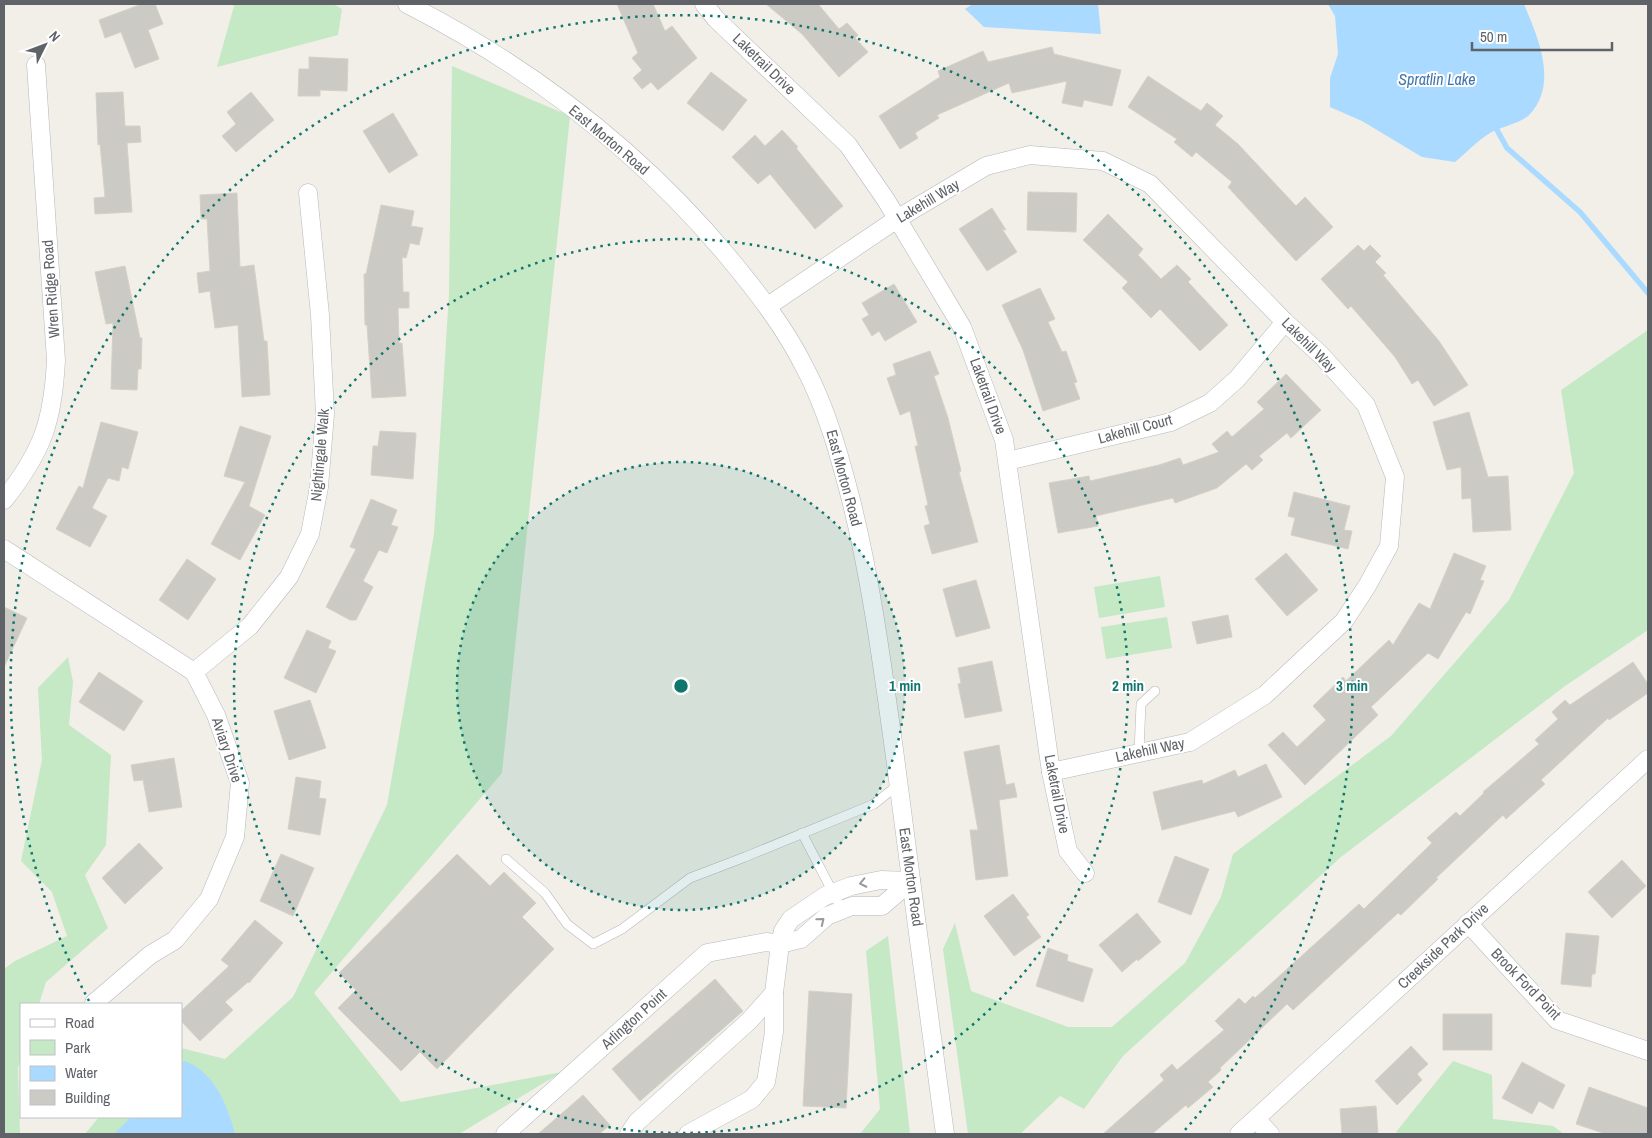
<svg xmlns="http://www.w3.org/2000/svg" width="1652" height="1138" font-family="'Archivo Narrow',sans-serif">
	<rect width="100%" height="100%" fill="#f1efe8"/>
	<g fill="#c5e8c5">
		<path d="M231,4H333L342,9L338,35L217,67L234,6Z"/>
		<path d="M452,66L570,116L502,773L314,993L401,1102L562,1072L459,1134H85L99,1117H181V1048L225,1059L293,997L387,805L434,534L449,294Z"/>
		<path d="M1648,330V630L1565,686L1341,857L1123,1056L1084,1109L1060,1096L1020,1134H968L943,949L955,923L971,991L1068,1027H1112L1185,963L1221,897L1233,854L1391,736L1509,600L1574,473L1561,390Z"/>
		<path d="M1160,576L1165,607L1099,618L1094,587Z"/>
		<path d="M1167,617L1172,648L1106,659L1101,627Z"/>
		<path d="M68,657L73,682L69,725L111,755L106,845L85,875L108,928L46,982L39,1004H21V1058L18,1068L20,1134H4V969L15,961L67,936L52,892L21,861L42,760L38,688Z"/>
		<path d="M888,936L910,1134H860L880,1109L866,951Z"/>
		<path d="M1453,1061L1492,1075L1493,1119L1553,1126L1564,1134H1400L1396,1132Z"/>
	</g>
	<g fill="#aadaff">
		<path d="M973,4H1098L1101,34L984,27L965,9Z"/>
		<path d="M1328,4H1524C1538,38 1559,84 1529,115C1521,123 1500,127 1490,133C1478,140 1466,153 1455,162L1422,157L1362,121L1330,107V78L1338,54L1335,16Z"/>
		<path d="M185,1061C215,1073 227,1104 235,1134H114L131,1117H181V1063Z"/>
	</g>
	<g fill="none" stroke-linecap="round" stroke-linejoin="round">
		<path stroke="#aadaff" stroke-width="5.5" d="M1497,130L1507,148L1580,212L1648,293"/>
	</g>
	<g fill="#cccac5" stroke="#d6d1c6">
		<path d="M142,4H155L163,24L148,30L159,59L135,68L121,32L105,38L99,20Z"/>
		<path d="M617,4H653L665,31L672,26L697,58L658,90L651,82L642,89L633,78L642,70L632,58L638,53Z"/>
		<path d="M766,4H818L839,29L847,23L858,35L855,38L868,52L839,77L802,34Z"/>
		<path d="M1052,47L1054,54L1121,70L1112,106L1084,100L1082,107L1062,103L1067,81L1012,93L1009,83L937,115L939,118L915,133L918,138L900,149L879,116L940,77L938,71L983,51L988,62Z"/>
		<path d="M309,57L348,59L347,91L320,90V96H298L299,69H309Z"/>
		<path d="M711,72L747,100L723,131L687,103Z"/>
		<path d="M1148,76L1201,111L1207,103L1223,116L1215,125L1238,144L1296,206L1305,197L1333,227L1296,261L1228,187L1232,182L1196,152L1192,157L1174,142L1177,139L1128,107Z"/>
		<path d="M123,92L125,126H140L141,142L127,143L132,212L95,214L94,198L105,197L100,144L98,145L96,93Z"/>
		<path d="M251,92L274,120L236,152L222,136L236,124L227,112Z"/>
		<path d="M393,113L418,155L389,173L363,131Z"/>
		<path d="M782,130L798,147L796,148L843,206L815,229L770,174L758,184L732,157L755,135L765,146Z"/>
		<path d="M1028,192L1077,193L1076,232L1027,230Z"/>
		<path d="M237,193L240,267L254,265L264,341H267L270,395L242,397L238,325L215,328L210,291L199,293L197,273L210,271L207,219H201L200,195Z"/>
		<path d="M381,205L414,211L411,226L423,228L419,245L410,243L406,258L402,257L403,292H409V308H398L399,343H402L406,396L372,398L367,325H365L364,274H366Z"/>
		<path d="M992,208L1006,230L1002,229L1017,252L987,271L959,229Z"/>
		<path d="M1108,214L1143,249L1138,255L1161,279L1177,265L1191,279L1188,282L1228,325L1200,351L1160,309L1151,318L1122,288L1128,282L1083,240Z"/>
		<path d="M1358,245L1364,251L1370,245L1381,256L1375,262L1386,273L1383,275L1439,341L1468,385L1434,406L1418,380L1412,384L1395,357L1351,306L1348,309L1321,279Z"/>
		<path d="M125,266L140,338H142L141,369H138L137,390L111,389L113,323L106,324L95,272Z"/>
		<path d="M894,284L917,322L885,341L879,331L872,336L862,319L869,315L862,303Z"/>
		<path d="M1040,288L1055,319L1048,322L1062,352L1066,351L1077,382L1074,383L1080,399L1043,411L1023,350L1002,305Z"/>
		<path d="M930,351L939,374L934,376L948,418L961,471L959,472L978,542L932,554L924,526L930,524L925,506L928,505L915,446H918L910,411L900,415L887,378L896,375L893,364Z"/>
		<path d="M1286,374L1321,410L1291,438L1287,433L1259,456L1263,460L1252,470L1246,464L1217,488L1175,503L1173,498L1096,516L1098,526L1058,533L1049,483L1089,476L1090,481L1159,465L1180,458L1183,465L1219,452L1212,444L1227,431L1232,437L1264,409L1257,402Z"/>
		<path d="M1469,412L1488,477L1508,476L1511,530L1473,532L1471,498L1462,499L1461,467L1447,470L1433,422Z"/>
		<path d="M101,422L138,432L128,469L122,467L119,481L108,478L92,508L107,516L90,547L56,529L79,486L83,488Z"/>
		<path d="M240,426L271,436L249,506L265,515L240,560L211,544L245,482L224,476Z"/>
		<path d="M380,431L416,433L413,479L371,475L373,446H378Z"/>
		<path d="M1294,492L1350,506L1344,530L1352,531L1348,549L1291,535L1295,518L1288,516Z"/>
		<path d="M371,499L397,510L391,525L398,527L387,553L379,550L363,581L373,587L356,620H350L326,607L356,549L350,547Z"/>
		<path d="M1286,553L1318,590L1287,616L1255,579Z"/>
		<path d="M1454,553L1486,566L1480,580L1484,581L1470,614L1466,612L1438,659L1428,653L1371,707L1378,715L1305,785L1268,745L1283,732L1297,747L1326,720L1313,706L1343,677L1346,681L1389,640L1393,645L1419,603L1430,609Z"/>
		<path d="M187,559L216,579L188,620L159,600Z"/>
		<path d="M976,580L990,628L956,637L943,589Z"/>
		<path d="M4,607L27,618L4,667Z"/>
		<path d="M1228,615L1232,637L1197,644L1192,622Z"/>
		<path d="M307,630L331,641L328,648L336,651L316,693L284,678Z"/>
		<path d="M992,661L1002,711L965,718L958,684L961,683L958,668Z"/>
		<path d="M1633,662L1648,684V693L1609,720L1608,718L1541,780L1545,784L1506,819L1503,815L1436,878L1438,879L1401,915L1398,913L1293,1010L1287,1004L1220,1068L1221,1070L1208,1082L1213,1087L1188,1108L1186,1105L1152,1134H1103L1164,1080L1160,1075L1172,1064L1177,1070L1224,1030L1215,1021L1239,998L1245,1004L1253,996L1255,998L1359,904L1364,909L1432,843L1427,838L1456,812L1460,816L1484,793L1483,792L1539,744L1535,740L1558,719L1552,712L1565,700L1570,705Z"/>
		<path d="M99,672L143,701L124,731L79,702Z"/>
		<path d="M310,700L326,748L289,760L274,711Z"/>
		<path d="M999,745L1006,785L1014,783L1017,797L999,800L1008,876L976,880L970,830H978L964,752Z"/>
		<path d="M174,758L182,807L149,812L143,780L134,781L131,765Z"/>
		<path d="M1266,764L1282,797L1238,817L1235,811L1162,830L1153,792L1202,780L1203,784L1235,770L1238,777Z"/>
		<path d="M296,777L321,781L319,798L326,799L320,835L288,829Z"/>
		<path d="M139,843L163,868L125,904L102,878Z"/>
		<path d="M281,854L314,868L293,916L260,901Z"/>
		<path d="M457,854L490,886L504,872L536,903L522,917L554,949L437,1069L420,1052L401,1071L338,1008L356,990L339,973Z"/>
		<path d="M1175,856L1209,869L1191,915L1158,902Z"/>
		<path d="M1622,860L1646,886L1612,918L1588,892Z"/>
		<path d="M1013,894L1029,915L1026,917L1041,937L1014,956L984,916Z"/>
		<path d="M1137,913L1161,942L1138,961L1137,959L1122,972L1099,945Z"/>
		<path d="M255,920L283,943L249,983L248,982L225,1002L233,1010L200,1041L181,1021V1011L229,966L221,960Z"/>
		<path d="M1566,933L1599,936L1595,974H1592L1591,987L1561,984Z"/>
		<path d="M1048,948L1068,955L1067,961L1093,969L1083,1002L1036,986Z"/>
		<path d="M715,979L743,1011L640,1101L612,1069Z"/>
		<path d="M809,991L852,994L846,1108L803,1106Z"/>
		<rect x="1443" y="1014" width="49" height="36"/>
		<path d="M1411,1046L1428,1064L1417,1074L1422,1080L1397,1105L1375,1081Z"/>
		<path d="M1522,1062L1565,1085L1553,1109L1539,1101L1532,1114L1502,1098Z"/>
		<path d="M1589,1087L1648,1108V1134H1606L1576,1124Z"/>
		<path d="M583,1095L610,1125L599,1134H538Z"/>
		<path d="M1376,1106L1378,1134H1342L1340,1109Z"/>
	</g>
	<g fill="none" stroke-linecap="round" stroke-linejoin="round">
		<defs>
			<g id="service">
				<path d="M1139,752L1141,704L1155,691"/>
				<path d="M802,833L842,910"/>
				<path d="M506,859L545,893L567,924L593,944L622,929L690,878L745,857L874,804L898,785"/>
			</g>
			<g id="minor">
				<path d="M407,4C530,67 641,152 729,258C758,293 785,328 805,368C827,410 839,454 851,500C872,584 883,671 895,757C911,883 928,1008 945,1134"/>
				<path d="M704,4L716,19L848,145L886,200L962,327L1004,440L1051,772L1068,851L1085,873"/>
				<path d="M768,306L897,219L986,166L1030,155L1103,161L1150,184L1285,322L1321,355L1366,405L1395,477L1389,546L1367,586L1344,621L1265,695L1190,742L1051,772"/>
				<path d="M1008,461L1171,422L1210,403L1237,379L1285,322"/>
				<path d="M4,500C42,452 53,422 56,360L36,65"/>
				<path d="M4,549L194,672L216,715L240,783L235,837L209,899L175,940L150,955L94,1003"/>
				<path d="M194,672L250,626L289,577L310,534L319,487L325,414L320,315L308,193"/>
				<path d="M1468,923L1557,1020L1648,1051"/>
				<path d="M1256,1119L1270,1134"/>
				<path d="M505,1134L707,953L766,942L780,944L801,939L827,916L852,906H882L911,881"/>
				<path d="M629,1134L637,1122L749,1021L774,993"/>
				<path d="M688,1134L752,1099L766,1082L774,1032V993L780,944L783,931L791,919L825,896L851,886L881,880L911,881"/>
				<path d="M1239,1134L1648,759"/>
			</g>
		</defs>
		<use href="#service" stroke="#b5b8bc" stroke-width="10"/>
		<use href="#minor" stroke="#b5b8bc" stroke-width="19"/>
		<use href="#service" stroke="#fff" stroke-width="9"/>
		<use href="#minor" stroke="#fff" stroke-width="18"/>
	</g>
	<defs><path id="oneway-chevron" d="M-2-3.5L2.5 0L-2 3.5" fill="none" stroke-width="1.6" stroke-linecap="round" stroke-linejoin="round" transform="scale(1.25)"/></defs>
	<g stroke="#979a9d">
		<use href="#oneway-chevron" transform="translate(863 883) rotate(168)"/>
		<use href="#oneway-chevron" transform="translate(821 921) rotate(-39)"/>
	</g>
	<circle cx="681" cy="686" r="224" fill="#0f766e" fill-opacity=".12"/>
	<g fill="none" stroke="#0f766e" stroke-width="2.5" stroke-dasharray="2.5 5">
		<circle cx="681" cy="686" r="224"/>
		<circle cx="681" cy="686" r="447"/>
		<path d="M89 1001A671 671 0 1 1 1184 1131"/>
	</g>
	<g text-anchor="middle" stroke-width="4" stroke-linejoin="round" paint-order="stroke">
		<g font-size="15" fill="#5f6368" stroke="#fff">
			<text transform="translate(764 64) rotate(44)" y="5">Laketrail Drive</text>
			<text transform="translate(609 140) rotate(40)" y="5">East Morton Road</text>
			<text transform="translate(928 201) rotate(-31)" y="5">Lakehill Way</text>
			<text transform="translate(51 289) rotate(-94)" y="5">Wren Ridge Road</text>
			<text transform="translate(1309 345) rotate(45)" y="5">Lakehill Way</text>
			<text transform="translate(988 396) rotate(70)" y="5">Laketrail Drive</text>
			<text transform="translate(1135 429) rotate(-15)" y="5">Lakehill Court</text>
			<text transform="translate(320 455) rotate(-85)" y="5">Nightingale Walk</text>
			<text transform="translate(844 478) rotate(75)" y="5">East Morton Road</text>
			<text transform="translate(227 750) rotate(72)" y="5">Aviary Drive</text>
			<text transform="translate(1150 750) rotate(-12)" y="5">Lakehill Way</text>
			<text transform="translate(1057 794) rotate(79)" y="5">Laketrail Drive</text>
			<text transform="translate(911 877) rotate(82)" y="5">East Morton Road</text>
			<text transform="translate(1443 946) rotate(-43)" y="5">Creekside Park Drive</text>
			<text transform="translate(1526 984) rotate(46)" y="5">Brook Ford Point</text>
			<text transform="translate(634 1019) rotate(-42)" y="5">Arlington Point</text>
		</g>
		<g font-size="16" font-style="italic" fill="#4174aa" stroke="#fff">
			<text x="1437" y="85">Spratlin Lake</text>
		</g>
	</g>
	<circle cx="681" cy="686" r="8" fill="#0f766e" stroke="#fff" stroke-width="2.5"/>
	<g font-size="15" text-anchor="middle" font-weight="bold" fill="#0f766e" stroke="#fff" stroke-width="4" stroke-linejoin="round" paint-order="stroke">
		<text x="905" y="691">1 min</text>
		<text x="1128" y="691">2 min</text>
		<text x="1352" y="691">3 min</text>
	</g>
	<rect width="1652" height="1138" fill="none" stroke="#5f6368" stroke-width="10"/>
	<rect x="20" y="1003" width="162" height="115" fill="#ffffff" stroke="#bfc1c3"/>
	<rect x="30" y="1019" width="25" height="8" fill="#ffffff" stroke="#bfc1c3"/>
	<text x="65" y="1028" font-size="15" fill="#5f6368">Road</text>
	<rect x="30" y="1040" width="25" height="15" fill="#c5e8c5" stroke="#bfc1c3"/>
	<text x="65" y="1053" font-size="15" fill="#5f6368">Park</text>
	<rect x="30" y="1066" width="25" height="15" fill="#aadaff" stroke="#bfc1c3"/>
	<text x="65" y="1078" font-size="15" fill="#5f6368">Water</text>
	<rect x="30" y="1090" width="25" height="15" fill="#cccac5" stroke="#bfc1c3"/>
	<text x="65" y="1103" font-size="15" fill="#5f6368">Building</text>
	<g transform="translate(45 45) rotate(48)" stroke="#ffffff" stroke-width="4" paint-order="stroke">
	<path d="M0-4L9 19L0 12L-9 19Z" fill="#5f6368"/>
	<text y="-8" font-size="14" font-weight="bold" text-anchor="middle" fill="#5f6368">N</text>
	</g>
	<path d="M1472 42v8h140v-8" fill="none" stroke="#5f6368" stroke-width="2.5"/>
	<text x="1480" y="42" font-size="15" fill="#5f6368" stroke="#ffffff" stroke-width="4" paint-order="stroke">50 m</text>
</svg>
